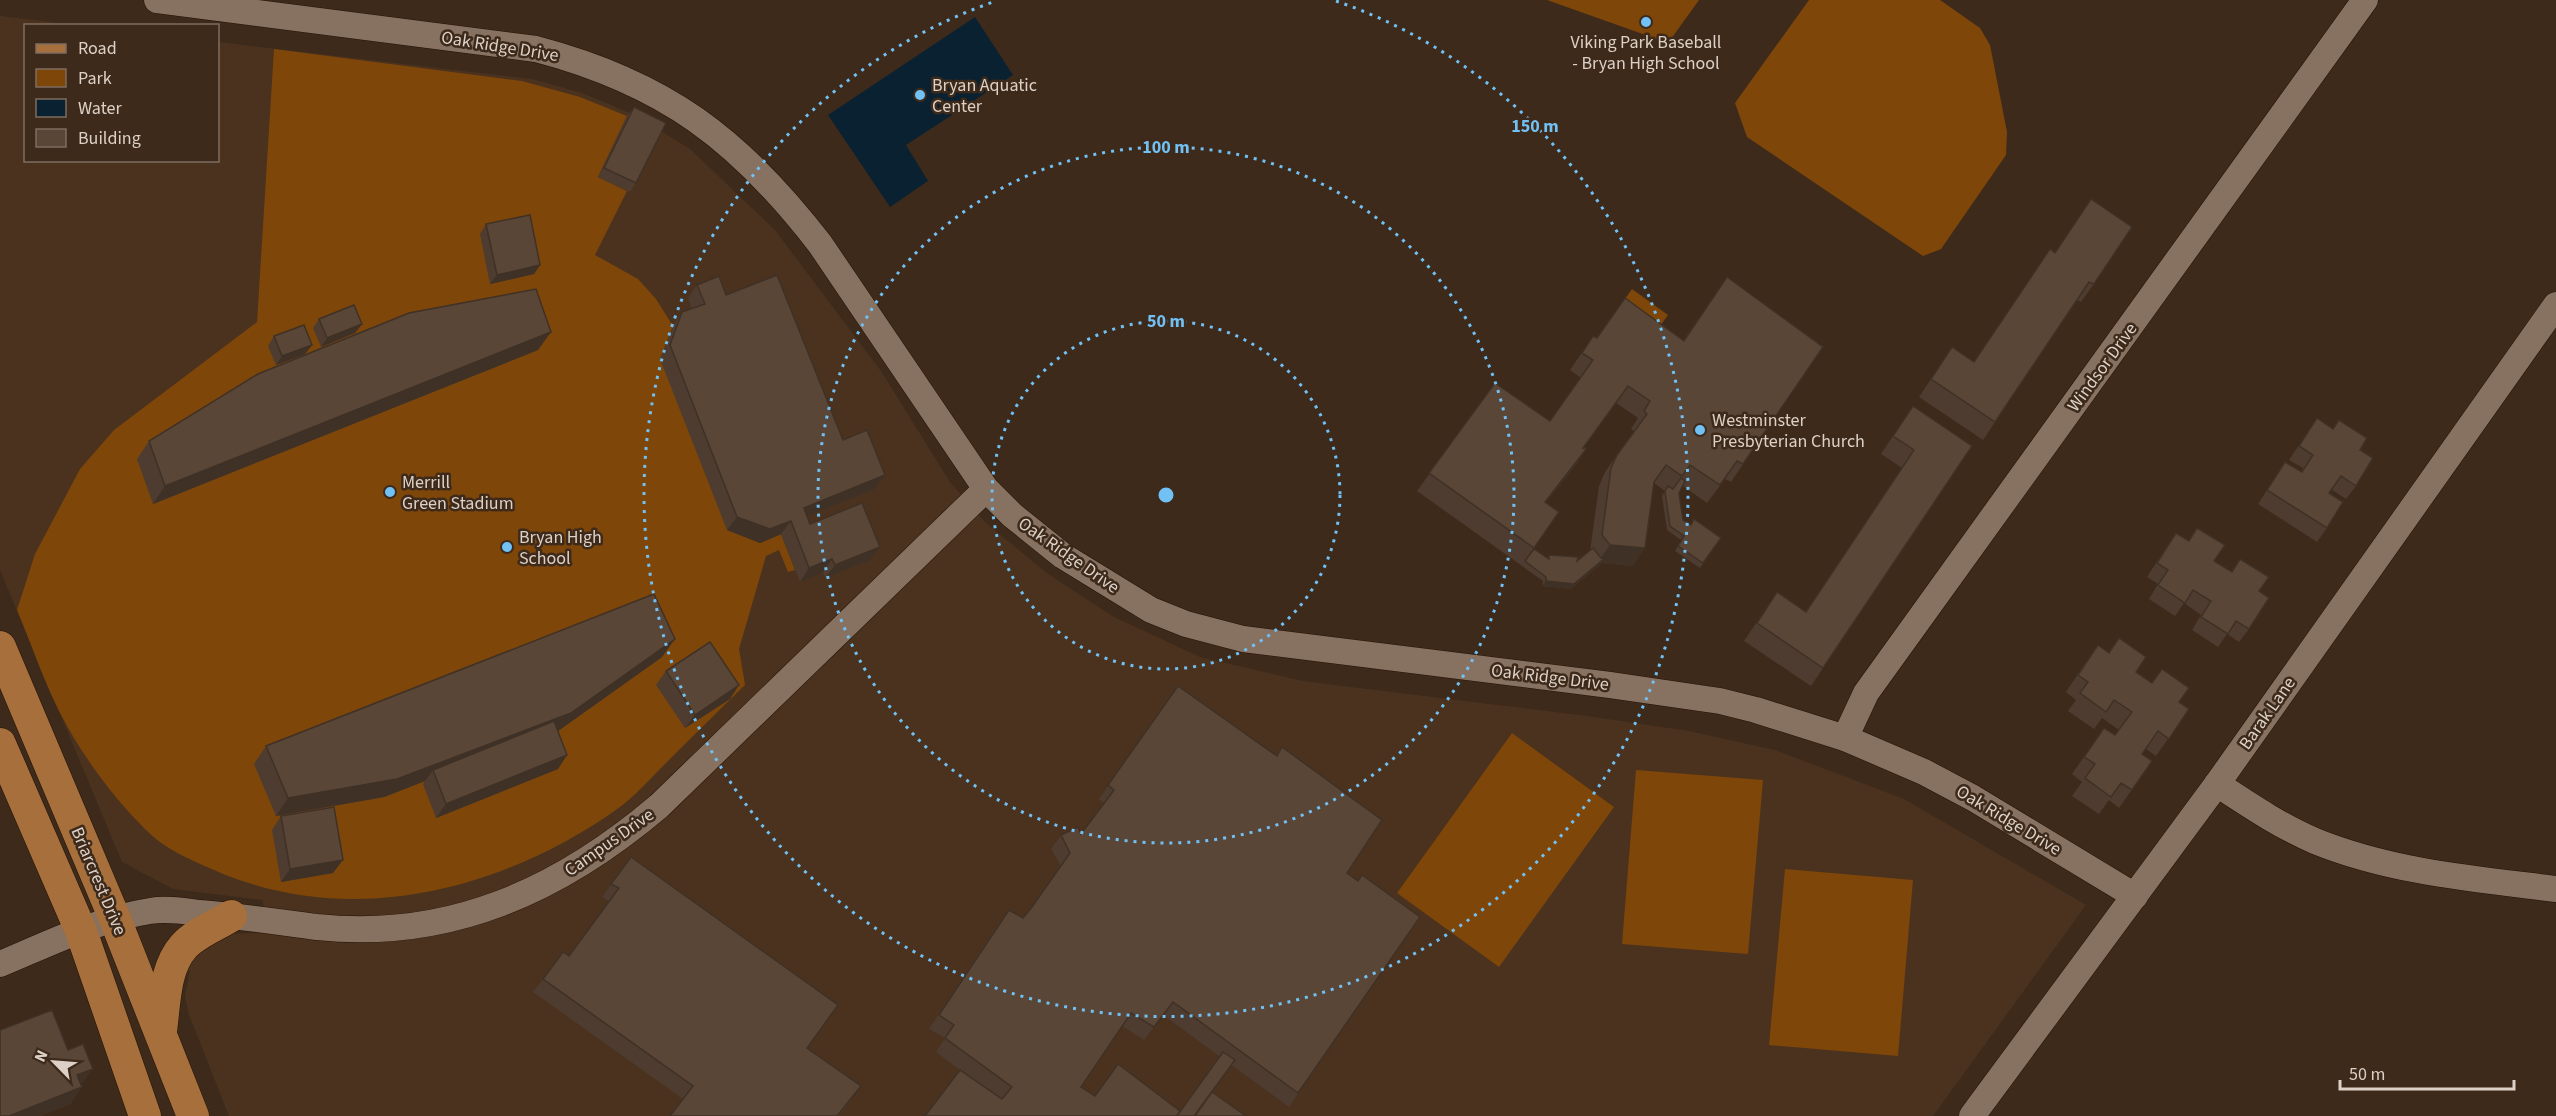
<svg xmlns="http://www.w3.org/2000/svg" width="2556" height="1116" font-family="'Source Sans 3',sans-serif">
	<rect width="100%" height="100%" fill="#3d2a1b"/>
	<path fill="#4a321e" d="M0,16L76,25L26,26V160H218V42L532,79L582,93L635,115L690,149L775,230L881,371L950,482L986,523L1048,574L1114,617L1200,657L1303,681L1587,716L1689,731L1775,750L1904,799L2086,905L1933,1116H229L188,1012L185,995L190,971L183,969L203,945L220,934L265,933L263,900L173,889L122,862L0,570Z"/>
	<g fill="#7f4609">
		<path d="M1547,0H1699L1668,43Z"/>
		<path d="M1809,0H1940L1980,28L1990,45L2007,132L2006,155L1941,249L1923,256L1747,137L1735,103Z"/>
		<path d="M274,49L522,81L580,97L627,116L598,177L627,191L595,255L638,279L656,299L673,326L660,359L760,543L781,534L795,570L788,572L779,550L766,556L739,649L745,685C717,712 689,740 661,768C648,781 635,796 620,807C503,891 350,930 214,870C189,859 164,849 145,829C111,795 81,754 59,711C43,679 31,643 17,610L35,554L80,469L114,430L257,322Z"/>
		<path d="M1632,289L1668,315L1651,339L1615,313Z"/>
		<path d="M1512,733L1614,807L1499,967L1397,893Z"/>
		<path d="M1636,770L1763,780L1748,954L1622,944Z"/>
		<path d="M1785,869L1913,880L1898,1056L1769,1045Z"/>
	</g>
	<path fill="#092130" d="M975,17L1013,75L906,145L928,181L890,207L828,115Z"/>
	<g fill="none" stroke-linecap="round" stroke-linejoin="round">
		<defs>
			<g id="minor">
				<path d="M157,0L536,49C665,83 739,139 820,244L986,489L1012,515L1063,556L1151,610L1186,624L1243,639L1610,685L1720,701L1756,710L1845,738L1924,772L1973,798L2135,896"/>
				<path d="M1845,738L1866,693L2365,0"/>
				<path d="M2217,784C2249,805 2280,826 2315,841C2391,872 2475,879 2556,889"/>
				<path d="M0,964C48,944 98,919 150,911C166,908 184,911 200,913C239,916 278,922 317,927C450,941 560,890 659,806L986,489"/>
				<path d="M1972,1116L2217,784L2556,305"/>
			</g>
			<g id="major">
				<path d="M0,647L115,919L193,1116"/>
				<path d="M0,744L81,931L145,1116"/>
				<path d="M161,1031C165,1003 164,968 184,946C196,933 217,925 231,916"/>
			</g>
		</defs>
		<use href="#minor" stroke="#231205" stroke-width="27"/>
		<use href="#major" stroke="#231205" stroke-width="33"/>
		<use href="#minor" stroke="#877161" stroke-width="26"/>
		<use href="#major" stroke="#a66f3c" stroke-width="32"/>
	</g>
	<g fill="#4d3c2f" fill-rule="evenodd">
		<path d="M634,107L636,183L630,192L598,177L627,116Z"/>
		<path d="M2091,199L2094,284L2081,302L2077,300L1983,440L1919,397L1952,347L1974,362L2038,267L2055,252Z"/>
		<path d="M486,224L540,265L534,274L490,284L480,234Z"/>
		<path d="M1727,277L1823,347L1731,482L1725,479L1707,503L1683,486L1679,493L1683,520L1690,525L1694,519L1721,538L1700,568L1675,551L1681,540L1667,530L1662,496L1665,491L1654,483L1633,566L1602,563L1571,589L1542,586L1543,581L1417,491L1495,383L1550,421L1581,378L1570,370L1593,336L1597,338L1683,341ZM1616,403L1638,418L1631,429L1634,431L1605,472L1599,486L1590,551L1577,561L1549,555L1548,558L1526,559L1559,512L1546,502L1575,466L1587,448H1583Z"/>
		<path d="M697,285L726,295L843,440L885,475L875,489L807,516L810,524L870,560L825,578L823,572L800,582L781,534L760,543L727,530L660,359L673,326L682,312L692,309L688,298Z"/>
		<path d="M319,319L362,324L355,333L321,347L313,328Z"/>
		<path d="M274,336L312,345L305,354L276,365L268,346Z"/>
		<path d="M538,350L153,504L137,459L149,441Z"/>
		<path d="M1913,406L1972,446L1811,686L1744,641L1777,592L1806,612L1902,468L1881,454Z"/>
		<path d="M2317,418L2360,450L2356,486L2346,499L2332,490L2329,493L2327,528L2317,542L2258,504L2285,462L2301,472L2303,468L2289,460Z"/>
		<path d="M2197,528L2214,561L2231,572L2240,559L2259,591L2249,629L2239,642L2227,634L2218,647L2192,630L2201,615L2184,603L2175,616L2149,599L2158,584L2147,577L2167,546L2176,533L2188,541Z"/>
		<path d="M662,657L558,731V769L436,818L423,784L425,781L384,797L276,816L254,764L266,746Z"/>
		<path d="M2086,662L2136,672L2189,709L2156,756L2146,749L2142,754L2152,761L2119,808L2109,800L2099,814L2072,796L2082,782L2072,774L2104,728L2115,735L2119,730L2102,718L2094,729L2068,711L2076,700L2066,692Z"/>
		<path d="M666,671L730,699L685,728L656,685Z"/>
		<path d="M1178,686L1277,756L1282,747L1347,873L1358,881L1420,917L1289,1107L1163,1015L1144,1040L1122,1026L1081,1087L1095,1096L1180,1111L925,1116L960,1070L936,1052L945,1038L929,1029L999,923L1023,918L1061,866L1051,849L1061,835L1081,834L1104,803L1099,799Z"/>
		<path d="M281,816L333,873L281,882L272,830Z"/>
		<path d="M631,857L807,1048L861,1086L839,1116H670L683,1099L533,992L543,979L569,956L609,901L602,897Z"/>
	</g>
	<g fill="#3f3126">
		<path d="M540,265L534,274L490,284L497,275Z"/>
		<path d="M362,324L355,333L321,347L327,338Z"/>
		<path d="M551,332L538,350L153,504L165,486Z"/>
		<path d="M312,345L305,354L276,365L282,356Z"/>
		<path d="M1587,448L1575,466L1533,519L1545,502Z"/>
		<path d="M885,475L875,489L794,521L804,508Z"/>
		<path d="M737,517L791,521L781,534L760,543L727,530Z"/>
		<path d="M1610,545L1645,548L1633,566L1602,563L1571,589L1542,586L1546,581L1598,562Z"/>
		<path d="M880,547L870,560L825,578L835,565Z"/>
		<path d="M832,559L823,572L800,582L809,568Z"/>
		<path d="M675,639L662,657L558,731L435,777L433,770L425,781L384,797L276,816L288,798Z"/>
		<path d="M739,685L730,699L685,728L695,715Z"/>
		<path d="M567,755L558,769L436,818L446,804Z"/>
		<path d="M343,860L333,873L281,882L290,869Z"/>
		<path d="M93,1069L80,1086L77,1075Z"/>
		<path d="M82,1087L70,1105L41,1116H9Z"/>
	</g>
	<g fill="#5a4637" stroke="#3f3126" stroke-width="1.5">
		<path d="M634,107L666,123L636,183L604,168Z"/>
		<path d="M2091,199L2132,227L2094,284L2089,282L1995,422L1931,379L1952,347L1974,362L2050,249L2055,253Z"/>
		<path d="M530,215L540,265L497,275L486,224Z"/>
		<path d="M777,275L843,440L867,430L885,475L804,508L810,524L862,503L880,547L835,565L832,559L809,568L791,521L770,529L737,517L670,345L682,312L705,304L697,285L719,276L726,295Z"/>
		<path d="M1727,277L1823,347L1743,464L1737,461L1720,485L1690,465L1682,476L1666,465L1654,482L1645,548L1610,545L1602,535L1611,468L1617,455L1647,414L1644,411L1650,401L1628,386L1583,448H1587L1545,502L1559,512L1534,548L1429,473L1495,383L1550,421L1593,360L1582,353L1593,336L1597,338L1625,298L1684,341Z"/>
		<path d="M536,289L551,332L165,486L149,441L258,374L409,313Z"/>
		<path d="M354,305L362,324L327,338L319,319Z"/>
		<path d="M304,325L312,345L282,356L274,336Z"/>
		<path d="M1913,406L1972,446L1823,668L1757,623L1777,592L1806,612L1914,450L1893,436Z"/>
		<path d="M2317,418L2333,429L2339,420L2367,438L2360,450L2373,458L2356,486L2341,476L2329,493L2343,502L2327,528L2267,490L2285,462L2302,472L2313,455L2299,446Z"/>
		<path d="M1681,478L1685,481L1679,493L1683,520L1691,525L1694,519L1721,538L1703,563L1678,546L1684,536L1670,526L1665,491L1668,486L1673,489Z"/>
		<path d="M2197,528L2225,545L2214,561L2232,572L2240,559L2269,577L2259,591L2269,598L2249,629L2236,621L2228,634L2201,617L2211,601L2193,590L2185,603L2158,585L2168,570L2157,563L2176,533L2189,541Z"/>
		<path d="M1593,548L1601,558H1605L1574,584L1546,581V577L1525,561L1534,549L1549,559V555L1578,557L1577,561Z"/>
		<path d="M654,594L675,639L571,713L397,779L288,798L266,746Z"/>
		<path d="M2119,638L2146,657L2136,672L2152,683L2162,669L2189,688L2179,702L2189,709L2169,739L2158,731L2142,754L2152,761L2132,790L2121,783L2111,797L2085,778L2095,764L2084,757L2104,728L2115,735L2132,712L2114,700L2106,712L2080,693L2088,682L2078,675L2098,645L2109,653Z"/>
		<path d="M710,642L739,685L695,715L666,671Z"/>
		<path d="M1178,686L1277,756L1282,747L1382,820L1347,873L1358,881L1362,875L1420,917L1298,1093L1173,1002L1154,1027L1131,1013L1081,1087L1095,1096L1118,1064L1180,1111L1177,1116H925L960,1070L1002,1099L1012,1087L945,1038L954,1025L939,1015L1009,910L1023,918L1032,907L1070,853L1061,835L1078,827L1081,834L1114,790L1108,785Z"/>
		<path d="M554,721L567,755L446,804L433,770Z"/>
		<path d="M334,807L343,860L290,869L281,816Z"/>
		<path d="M631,857L838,1005L807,1048L861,1086L837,1116H670L693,1086L543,979L563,952L569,956L619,888L611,884Z"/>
		<path d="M52,1010L68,1050L83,1044L93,1069L77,1075L82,1087L9,1116H0V1030Z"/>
		<path d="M1223,1052L1235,1060L1194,1116H1177Z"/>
		<path d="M1212,1092L1246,1116H1195Z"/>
	</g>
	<g fill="none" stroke="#72c1f5" stroke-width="3" stroke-dasharray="3 6">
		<circle cx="1166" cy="495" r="174"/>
		<circle cx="1166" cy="495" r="348"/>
		<path d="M1336 1A522 522 0 1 1 996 1"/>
	</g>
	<g fill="#72c1f5" stroke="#3d2a1b" stroke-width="2">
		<circle cx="1646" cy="22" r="6"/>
		<circle cx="920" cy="95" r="6"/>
		<circle cx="1700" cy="430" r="6"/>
		<circle cx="390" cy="492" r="6"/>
		<circle cx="507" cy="547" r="6"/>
	</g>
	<g text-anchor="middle" stroke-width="5" stroke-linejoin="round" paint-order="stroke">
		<g font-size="18" fill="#ddd1c7" stroke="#3d2a1b" text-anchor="start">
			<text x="1646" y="48" text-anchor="middle">Viking Park Baseball<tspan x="1646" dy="21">- Bryan High School</tspan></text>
			<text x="932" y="91">Bryan Aquatic<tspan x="932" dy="21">Center</tspan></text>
			<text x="1712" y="426">Westminster<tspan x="1712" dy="21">Presbyterian Church</tspan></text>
			<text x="402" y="488">Merrill<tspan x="402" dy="21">Green Stadium</tspan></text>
			<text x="519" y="543">Bryan High<tspan x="519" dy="21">School</tspan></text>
		</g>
		<g font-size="18" fill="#ddd1c7" stroke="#3d2a1b">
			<text transform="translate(500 46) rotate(9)" y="6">Oak Ridge Drive</text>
			<text transform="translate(2102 367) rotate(-54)" y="6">Windsor Drive</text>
			<text transform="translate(1069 555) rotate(35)" y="6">Oak Ridge Drive</text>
			<text transform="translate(1550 677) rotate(7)" y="6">Oak Ridge Drive</text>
			<text transform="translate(2267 713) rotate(-55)" y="6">Barak Lane</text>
			<text transform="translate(2009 820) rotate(31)" y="6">Oak Ridge Drive</text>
			<text transform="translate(609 842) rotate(-35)" y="6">Campus Drive</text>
			<text transform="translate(99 881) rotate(67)" y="6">Briarcrest Drive</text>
		</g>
	</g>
	<circle cx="1166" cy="495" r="9" fill="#72c1f5" stroke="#3d2a1b" stroke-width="3"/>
	<g font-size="18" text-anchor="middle" font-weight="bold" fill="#72c1f5" stroke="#3d2a1b" stroke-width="5" stroke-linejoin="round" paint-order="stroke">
		<text x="1535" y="132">150 m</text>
		<text x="1166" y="153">100 m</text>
		<text x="1166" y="327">50 m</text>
	</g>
	<rect x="24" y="24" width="195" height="138" fill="#3d2a1b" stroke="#7d6d60" stroke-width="1.5"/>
	<rect x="36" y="44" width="30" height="9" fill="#a66f3c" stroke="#7d6d60" stroke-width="1.5"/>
	<text x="78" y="54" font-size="18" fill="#ddd1c7">Road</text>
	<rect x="36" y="69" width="30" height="18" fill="#7f4609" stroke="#7d6d60" stroke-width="1.5"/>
	<text x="78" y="84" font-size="18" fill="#ddd1c7">Park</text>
	<rect x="36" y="99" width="30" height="18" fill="#092130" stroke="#7d6d60" stroke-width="1.5"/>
	<text x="78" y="114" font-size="18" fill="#ddd1c7">Water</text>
	<rect x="36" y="129" width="30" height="18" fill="#5a4637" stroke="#7d6d60" stroke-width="1.5"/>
	<text x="78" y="144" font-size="18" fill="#ddd1c7">Building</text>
	<g transform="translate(54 1062) rotate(295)" stroke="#3d2a1b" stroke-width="4.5" paint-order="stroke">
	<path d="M0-4.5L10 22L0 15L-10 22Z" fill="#ddd1c7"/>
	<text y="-9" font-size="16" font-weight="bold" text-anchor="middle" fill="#ddd1c7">N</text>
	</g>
	<path d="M2340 1080v9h174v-9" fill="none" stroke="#ddd1c7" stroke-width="3"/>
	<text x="2349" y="1080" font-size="18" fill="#ddd1c7" stroke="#3d2a1b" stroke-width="4.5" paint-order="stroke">50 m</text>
</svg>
